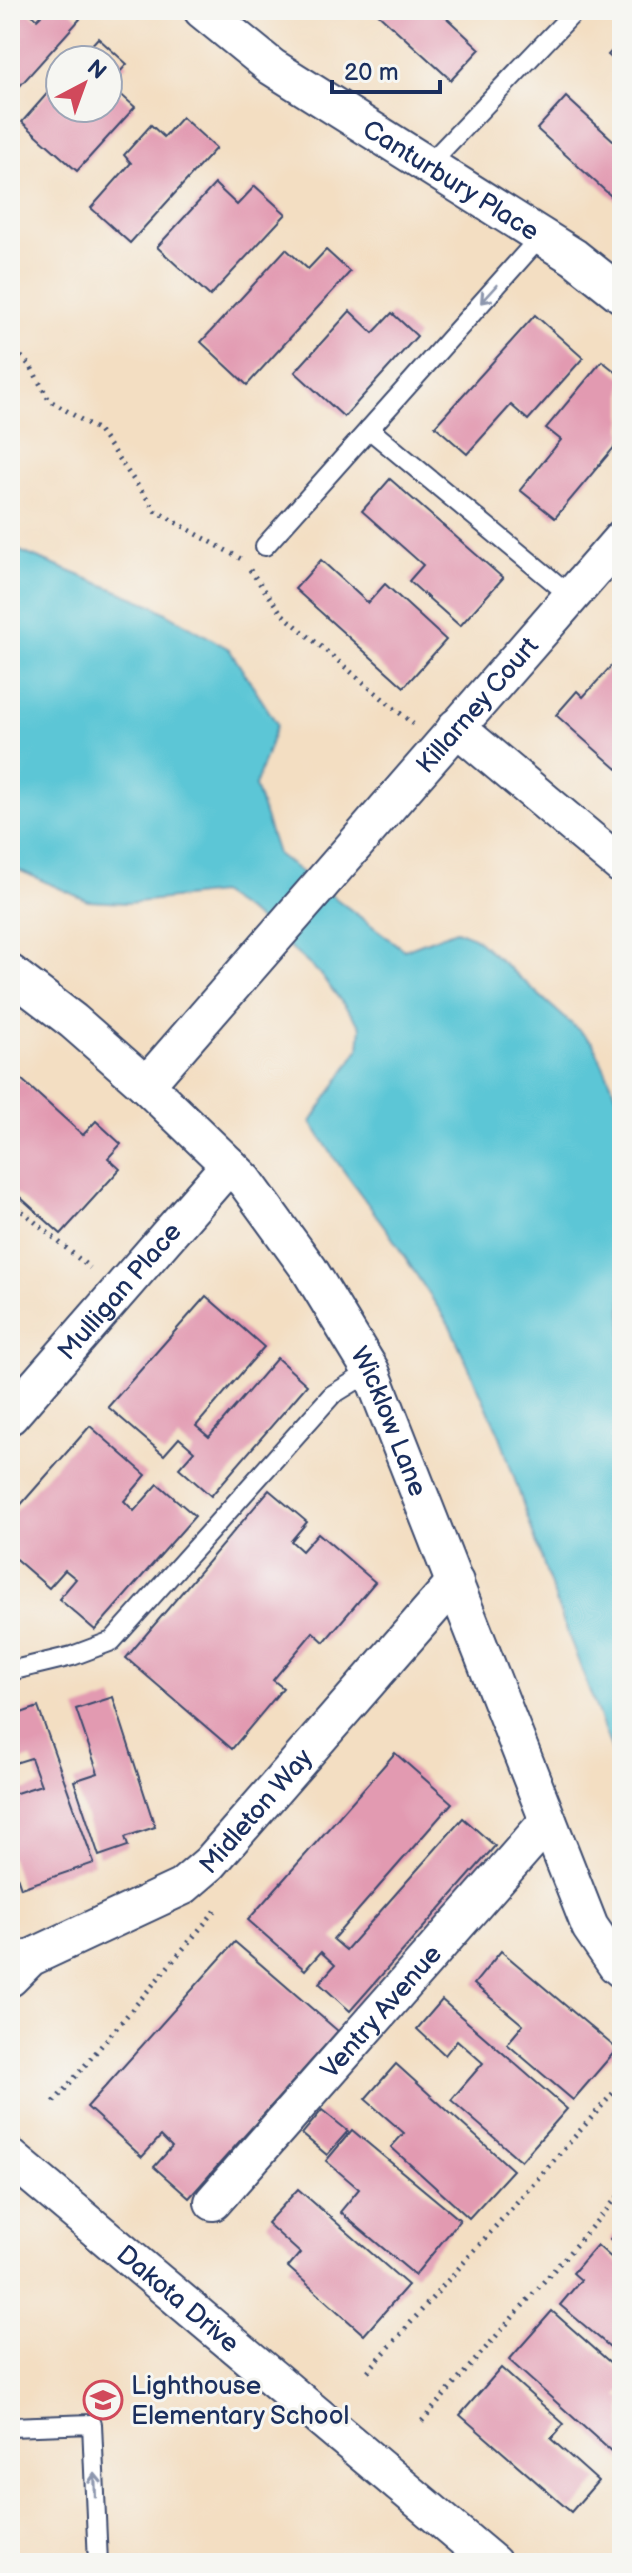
<svg xmlns="http://www.w3.org/2000/svg" width="632" height="2573" font-family="'Balsamiq Sans',sans-serif">
	<rect width="100%" height="100%" fill="#f6f6f2"/>
	<filter id="ink" filterUnits="userSpaceOnUse"><feTurbulence type="fractalNoise" baseFrequency=".0125" numOctaves="2"/><feDisplacementMap in="SourceGraphic" scale="16" xChannelSelector="R" yChannelSelector="G"/><feConvolveMatrix kernelMatrix="1 2 1 2 8 2 1 2 1" color-interpolation-filters="sRGB"/></filter>
	<filter id="wash" filterUnits="userSpaceOnUse"><feTurbulence type="fractalNoise" baseFrequency=".006" numOctaves="4" result="noise"/><feDisplacementMap in="SourceGraphic" scale="32" xChannelSelector="R" yChannelSelector="G"/><feGaussianBlur stdDeviation="1.8" result="paint"/><feColorMatrix in="noise" values="0 0 0 0 0 0 0 0 0 0 0 0 0 0 0 0 0 1.4 0 .05"/><feComposite in="paint" operator="in"/></filter>
	<g filter="url(#wash)">
		<rect width="100%" height="100%" fill="#f3dec2"/>
		<path fill="#5cc6d6" stroke="#3c7a9a" stroke-width="2" d="M10,547L152,605L229,649L277,724L255,786L277,854L404,950L456,930L474,937L593,1043L622,1107V1777L559,1610L500,1436L450,1326L387,1230L335,1159L311,1122L359,1049L361,1027L319,973L255,917L219,893L128,903L88,901L10,866Z"/>
		<g id="blocks">
			<g fill="#e29ab1">
				<path d="M10,10H26L37,19L46,10H70L80,19L10,97Z"/>
				<path d="M374,10H438L480,49L451,80Z"/>
				<path d="M98,38L127,64L109,84L135,107L77,171L22,122L60,79V108H108V60H78Z"/>
				<path d="M622,40V67L608,55Z"/>
				<path d="M566,97L614,141L622,133V206L537,129Z"/>
				<path d="M182,117L216,148L130,243L91,208L131,163L124,155L151,125L164,137Z"/>
				<path d="M215,184L237,205L255,186L286,214L210,296L157,247Z"/>
				<path d="M286,249L308,269L326,250L350,272L247,385L201,342Z"/>
				<path d="M350,311L373,333L392,313L417,336L344,417L295,372Z"/>
				<path d="M535,315L583,358L528,420L511,405L467,454L435,426Z"/>
				<path d="M602,361L622,377V438L555,518L520,490L561,440L546,428Z"/>
				<path d="M390,479L503,578L460,626L409,581L423,565L362,511Z"/>
				<path d="M321,560L368,603L385,584L446,640L404,687L295,589Z"/>
				<path d="M622,654V764L617,769L556,715L577,691L583,697Z"/>
				<path d="M20,1078L83,1135L96,1121L121,1144L108,1158L120,1169L61,1234L10,1188V1089Z"/>
				<path d="M206,1296L264,1347L196,1426L209,1437L277,1358L307,1385L211,1496L179,1468L194,1451L179,1438L164,1455L108,1407Z"/>
				<path d="M90,1426L146,1475L124,1501L134,1511L158,1484L195,1516L95,1630L59,1599L76,1579L65,1570L49,1588L10,1554V1517Z"/>
				<path d="M269,1490L307,1522L291,1541L302,1551L318,1533L375,1582L324,1642L313,1632L273,1680L283,1688L232,1749L126,1658Z"/>
				<path d="M113,1697L155,1827L125,1837L128,1846L99,1856L74,1781L98,1773L76,1709Z"/>
				<path d="M38,1707L94,1863L21,1888L10,1856V1795L41,1785L31,1758L12,1764L10,1717Z"/>
				<path d="M395,1753L452,1803L333,1939L346,1950L463,1818L495,1846L350,2011L319,1983L335,1965L321,1952L305,1970L248,1920Z"/>
				<path d="M235,1942L338,2031L189,2198L154,2167L172,2147L161,2136L142,2157L87,2107Z"/>
				<path d="M501,1951L617,2049L573,2100L507,2044L523,2025L474,1984Z"/>
				<path d="M442,2000L567,2109L521,2161L451,2100L483,2063L457,2040L445,2055L417,2029Z"/>
				<path d="M396,2064L513,2170L469,2218L391,2147L404,2133L365,2099Z"/>
				<path d="M322,2110L348,2131L327,2155L302,2134Z"/>
				<path d="M352,2130L460,2220L415,2275L340,2212L359,2189L326,2161Z"/>
				<path d="M298,2189L408,2285L364,2335L288,2267L300,2253L267,2223Z"/>
				<path d="M622,2226V2250L610,2239Z"/>
				<path d="M597,2245L622,2267V2357L560,2305L581,2280L573,2273Z"/>
				<path d="M552,2311L622,2373V2391L618,2396L622,2399V2461L509,2360Z"/>
				<path d="M501,2368L564,2424L551,2439L598,2481L571,2512L460,2415Z"/>
			</g>
		</g>
	</g>
	<g filter="url(#ink)">
		<use href="#blocks" fill-opacity="0" stroke="#3b496d" stroke-width="2"/>
		<g fill="none" stroke-linecap="round" stroke-linejoin="round">
			<defs>
				<g id="service">
					<path d="M427,166L576,10"/>
					<path d="M369,429L571,596"/>
					<path d="M265,546L541,236"/>
					<path d="M10,1671L72,1656L112,1641L332,1395L371,1371"/>
					<path d="M10,2427L92,2424L98,2563"/>
				</g>
				<g id="minor">
					<path id="s1" d="M202,10L272,67L574,257L622,295"/>
					<path d="M456,727L622,866"/>
					<path id="s2" d="M10,973L73,1021L146,1085L229,1165L245,1181L309,1269L371,1371L590,1927L616,1965L622,1970"/>
					<path id="s3" d="M146,1085L622,538"/>
					<path id="s4" d="M10,1416L229,1165"/>
					<path id="s5" d="M10,1978L30,1958L182,1887L210,1863L455,1582"/>
					<path id="s6" d="M10,2157L493,2563"/>
					<path id="s7" d="M213,2202L548,1821"/>
				</g>
			</defs>
			<use href="#service" stroke="#3b496d" stroke-width="22"/>
			<use href="#minor" stroke="#3b496d" stroke-width="40"/>
			<g stroke="#3b496d" stroke-width="5" stroke-dasharray="2 6" stroke-linecap="butt">
				<path d="M10,345L31,367L49,400L98,430L156,511L241,559"/>
				<path d="M250,570L282,614L413,724"/>
				<path d="M10,1201L90,1268"/>
				<path d="M54,2102L215,1911"/>
				<path d="M368,2371L622,2083"/>
				<path d="M422,2421L622,2192"/>
			</g>
			<use href="#service" stroke="#fff" stroke-width="18"/>
			<use href="#minor" stroke="#fff" stroke-width="36"/>
		</g>
		<defs><path id="oneway-shaft" d="M-6 0H5M1.5-3L5.5 0L1.5 3" fill="none" stroke-width="1.6" stroke-linecap="round" stroke-linejoin="round" transform="scale(2)"/></defs>
		<g stroke="#8d97ae">
			<use href="#oneway-shaft" transform="translate(489 294) rotate(132)"/>
			<use href="#oneway-shaft" transform="translate(95 2485) rotate(-92)"/>
		</g>
	</g>
	<defs>
		<symbol id="school-ring" viewBox="-11 -11 22 22"><circle r="9.5" fill="#f6f6f2" stroke="#d1495b" stroke-width="1.5"/><path d="M0-5L7-2L0 1L-7-2ZM-4 1L0 2.5L4 1V4Q0 6-4 4Z" fill="#d1495b"/></symbol>
	</defs>
	<g fill-rule="evenodd">
		<use href="#school-ring" x="81" y="2378" width="44" height="44"/>
	</g>
	<g text-anchor="middle" stroke-width="6" stroke-linejoin="round" paint-order="stroke">
		<g font-size="26" fill="#1b2f5e" stroke="#f6f6f2">
			<text dy="9" stroke="none"><textPath href="#s1" startOffset="302">Canturbury Place</textPath></text>
			<text dy="9" stroke="none"><textPath href="#s3" startOffset="504">Killarney Court</textPath></text>
			<text dy="9" stroke="none"><textPath href="#s4" startOffset="166">Mulligan Place</textPath></text>
			<text dy="9" stroke="none"><textPath href="#s2" startOffset="596">Wicklow Lane</textPath></text>
			<text dy="9" stroke="none"><textPath href="#s5" startOffset="302">Midleton Way</textPath></text>
			<text dy="9" stroke="none"><textPath href="#s7" startOffset="254">Ventry Avenue</textPath></text>
			<text dy="9" stroke="none"><textPath href="#s6" startOffset="220">Dakota Drive</textPath></text>
		</g>
		<g font-size="26" fill="#1b2f5e" stroke="#f6f6f2" text-anchor="start">
			<text x="131" y="2394">Lighthouse<tspan x="131" dy="30">Elementary School</tspan></text>
		</g>
	</g>
	<rect width="632" height="2573" fill="none" stroke="#f6f6f2" stroke-width="40"/>
	<g transform="translate(84 84) rotate(41)"><circle r="38" fill="#f6f6f2" stroke="#9ea6b7" stroke-width="2"/>
	<path d="M0-6L14 30L0 20L-14 30Z" fill="#d1495b"/>
	<text y="-12" font-size="22" font-weight="bold" text-anchor="middle" fill="#1b2f5e">N</text>
	</g>
	<path d="M332 80v12h108v-12" fill="none" stroke="#1b2f5e" stroke-width="4"/>
	<text x="344" y="80" font-size="24" fill="#1b2f5e" stroke="#f6f6f2" stroke-width="6" paint-order="stroke">20 m</text>
</svg>
